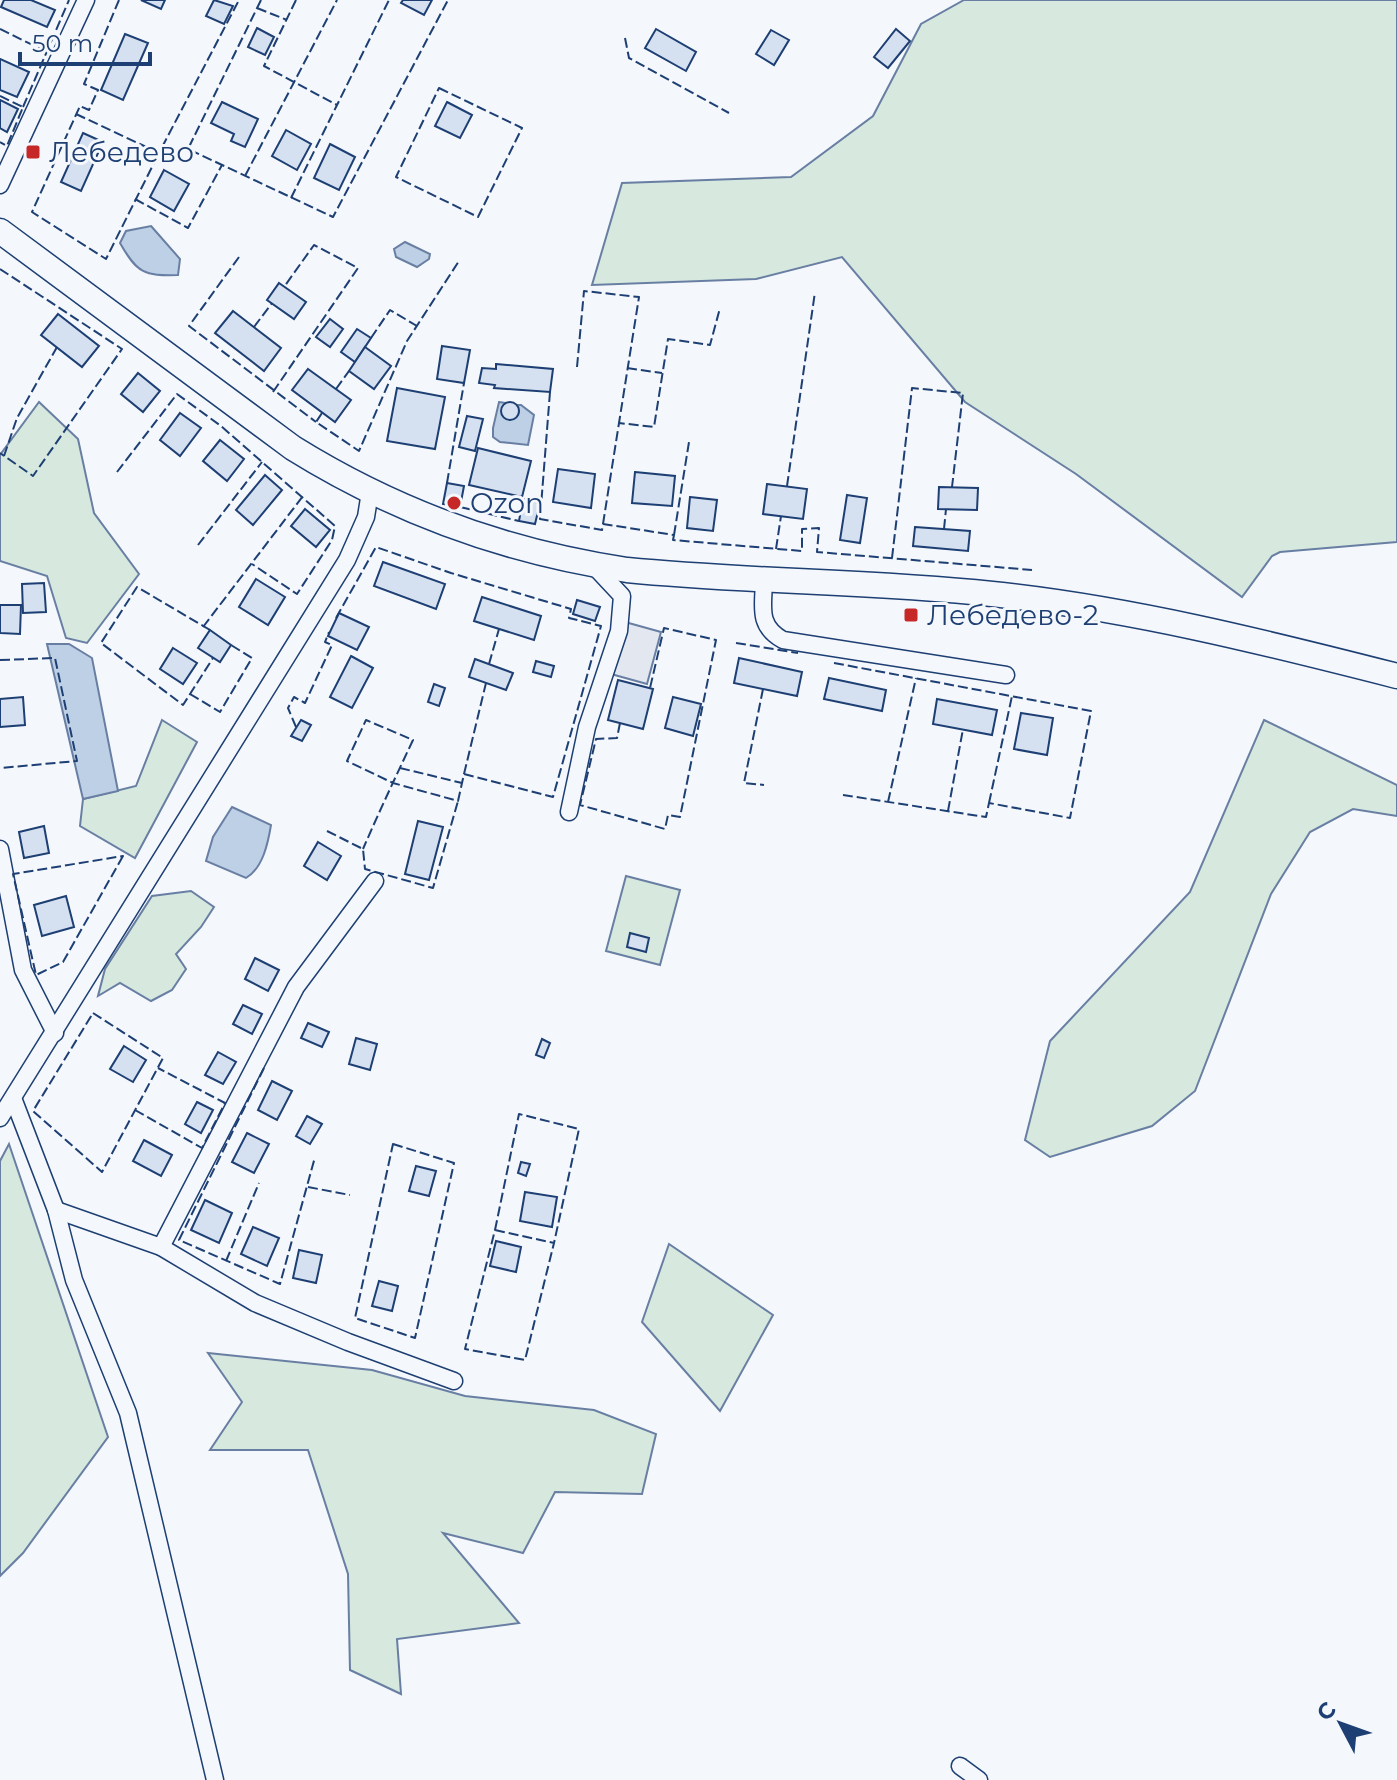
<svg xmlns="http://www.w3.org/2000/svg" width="1397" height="1780" font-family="Montserrat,sans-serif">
	<rect width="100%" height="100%" fill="#f4f7fb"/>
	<g fill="#d7e8df" stroke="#687fa3" stroke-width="2">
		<path d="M964,0H1397V542L1280,552L1272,556L1242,597L1076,474L965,402L842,257L756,279L592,285L622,183L791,177L873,116L921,24Z"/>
		<path d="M39,402L78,439L94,513L139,574L87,643L66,638L47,576L0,561V455Z"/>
		<path d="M162,720L197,742L135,858L80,826L83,799L136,786Z"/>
		<path d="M1264,720L1397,785V816L1353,809L1310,832L1271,894L1195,1091L1152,1126L1050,1157L1025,1140L1050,1041L1190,892Z"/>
		<path d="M626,876L680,890L660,965L606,951Z"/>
		<path d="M191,891L214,907L201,927L176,954L186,969L172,990L151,1001L120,983L98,996L105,969L152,896Z"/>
		<path d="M9,1144L108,1437L23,1553L0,1576V1161Z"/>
		<path d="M669,1244L773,1315L720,1411L642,1322Z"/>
		<path d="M208,1353L372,1370L465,1396L594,1410L656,1434L642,1494L555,1492L523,1553L443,1533L519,1623L397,1639L401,1694L350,1670L348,1574L308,1450H210L242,1402Z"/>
	</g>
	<path fill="#e3e8f0" stroke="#687fa3" stroke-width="2" d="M625,622L661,632L647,684L611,674Z"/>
	<g fill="#bed0e5" stroke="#687fa3" stroke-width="2">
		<path d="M151,226L180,259L178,275C144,276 137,273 120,243L126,231Z"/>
		<path d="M405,242L430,254L429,259L417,267L396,257L394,249Z"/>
		<path d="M499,402L506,403L502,413L508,419L516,417L519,412L518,405H521L534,415L528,445L500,442L493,437V428Z"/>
		<path d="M47,644H69L92,658L118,791L83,799Z"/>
		<path d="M232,807L271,825C268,843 263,868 246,878L206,861L213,837Z"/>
	</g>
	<g fill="#d5e0f0" stroke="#1d3f73" stroke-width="2">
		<path d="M4,0H31L55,10L47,27L1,7Z"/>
		<path d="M141,0H165L161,9Z"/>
		<path d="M214,0L233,6L224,24L206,16Z"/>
		<path d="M403,0H432L424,15L401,3Z"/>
		<path d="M257,28L274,37L265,55L248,47Z"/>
		<path d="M656,29L696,52L686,71L645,48Z"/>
		<path d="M896,29L910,41L888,68L874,57Z"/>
		<path d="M771,30L789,40L774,65L756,54Z"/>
		<path d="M125,34L148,43L123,100L101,90Z"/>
		<path d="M0,59L29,72L17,97L0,90Z"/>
		<path d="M0,100L18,109L7,132L0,128Z"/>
		<path d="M222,102L258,119L245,147L231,141L234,134L211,123Z"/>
		<path d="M447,102L472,115L460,138L435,126Z"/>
		<path d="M286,130L311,144L297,170L272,156Z"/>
		<path d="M83,133L103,142L81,191L61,182Z"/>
		<path d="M330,144L355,157L339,190L314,178Z"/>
		<path d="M164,170L189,184L174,211L150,197Z"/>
		<path d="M279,283L306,302L294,319L267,300Z"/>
		<path d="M233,311L281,348L264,371L215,333Z"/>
		<path d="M58,314L99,346L82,367L41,335Z"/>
		<path d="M330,319L343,329L330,347L316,337Z"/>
		<path d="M357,329L371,338L355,362L341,352Z"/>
		<path d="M442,346L470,350L464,383L437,379Z"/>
		<path d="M365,347L391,366L374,389L349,371Z"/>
		<path d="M496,364L553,369L550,392L494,388L495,385L479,383L482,368L496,369Z"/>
		<path d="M308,369L351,400L335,422L292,390Z"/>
		<path d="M138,373L160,391L143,412L121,394Z"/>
		<path d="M397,388L445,397L435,449L387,441Z"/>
		<circle cx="510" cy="411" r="9"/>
		<path d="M180,413L201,428L180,456L160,440Z"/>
		<path d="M467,416L483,419L475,451L459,447Z"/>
		<path d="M220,440L244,459L227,481L203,461Z"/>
		<path d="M478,448L531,461L522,497L469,485Z"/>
		<path d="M558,469L595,474L591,508L553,502Z"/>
		<path d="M635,472L675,476L672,506L632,503Z"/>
		<path d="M265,475L282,490L253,525L236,510Z"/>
		<path d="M447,483L464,486L460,507L443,504Z"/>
		<path d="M767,484L807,489L803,519L763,514Z"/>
		<path d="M939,487L978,488L977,510L938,509Z"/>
		<path d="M847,495L867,498L860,543L840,540Z"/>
		<path d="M690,497L717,500L713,531L687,528Z"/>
		<path d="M523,499L540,503L535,524L519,521Z"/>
		<path d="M305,509L330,530L316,547L291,526Z"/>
		<path d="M915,527L970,531L968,551L913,546Z"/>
		<path d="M383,562L445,584L436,609L374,586Z"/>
		<path d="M256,579L285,597L268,625L239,607Z"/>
		<path d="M44,583L46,612L23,613L22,584Z"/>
		<path d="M482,597L541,616L534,640L474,621Z"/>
		<path d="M577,600L600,607L595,621L573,614Z"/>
		<path d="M0,605H21L20,634L0,633Z"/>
		<path d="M339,613L369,627L357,650L328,636Z"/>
		<path d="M210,630L231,645L220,662L198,648Z"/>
		<path d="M173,648L197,663L183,684L160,669Z"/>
		<path d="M351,656L373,668L352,708L330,697Z"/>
		<path d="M739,658L802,672L797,696L734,683Z"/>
		<path d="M475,659L513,673L506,690L469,677Z"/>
		<path d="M536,661L554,666L551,677L533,672Z"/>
		<path d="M829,678L886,690L882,711L824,699Z"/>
		<path d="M618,680L653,689L643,729L608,720Z"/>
		<path d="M434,684L445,688L439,706L428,702Z"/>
		<path d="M23,697L25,725L0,727V699Z"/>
		<path d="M673,697L701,704L693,736L665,728Z"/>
		<path d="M937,699L997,710L992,735L933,724Z"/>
		<path d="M1021,713L1053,718L1047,755L1014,749Z"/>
		<path d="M301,720L311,725L302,741L291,736Z"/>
		<path d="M418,821L443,827L429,880L405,874Z"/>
		<path d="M44,826L49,853L24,858L19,832Z"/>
		<path d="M318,842L341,856L327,880L304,866Z"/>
		<path d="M66,896L74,927L42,936L34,905Z"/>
		<path d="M630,933L649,938L646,952L627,947Z"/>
		<path d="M255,958L279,970L268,991L245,979Z"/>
		<path d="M243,1005L262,1014L252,1034L233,1024Z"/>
		<path d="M308,1023L329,1032L322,1047L301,1038Z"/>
		<path d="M356,1038L377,1044L370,1070L349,1064Z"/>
		<path d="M542,1039L550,1043L544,1058L536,1055Z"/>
		<path d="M124,1046L146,1060L133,1082L110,1069Z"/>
		<path d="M218,1052L236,1062L223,1084L205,1075Z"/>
		<path d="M272,1081L292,1091L277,1120L258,1110Z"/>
		<path d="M197,1102L213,1110L201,1133L185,1124Z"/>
		<path d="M307,1116L322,1124L310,1144L296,1136Z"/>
		<path d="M247,1133L269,1144L254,1173L232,1162Z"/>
		<path d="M144,1140L172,1155L161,1176L133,1161Z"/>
		<path d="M521,1162L530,1164L526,1176L518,1173Z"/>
		<path d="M416,1166L436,1171L429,1196L409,1191Z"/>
		<path d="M525,1192L557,1197L552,1227L520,1221Z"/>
		<path d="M205,1200L232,1213L219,1243L191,1230Z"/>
		<path d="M253,1227L279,1238L267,1266L241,1254Z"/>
		<path d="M496,1241L521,1247L516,1272L490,1266Z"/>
		<path d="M299,1250L322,1255L316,1283L293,1278Z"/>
		<path d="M379,1281L398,1286L392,1311L372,1306Z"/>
	</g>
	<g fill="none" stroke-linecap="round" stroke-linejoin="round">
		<defs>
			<g id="street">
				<path d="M0,185L86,0"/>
				<path d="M764,578C764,605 756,625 783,640L1006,675"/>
				<path d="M569,812L587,727L619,631L622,596L593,565"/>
				<path d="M0,849L23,970L55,1033"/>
				<path d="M13,1098L56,1210L74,1280L128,1413L215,1780"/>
				<path d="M0,1118L347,560L366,517L370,492"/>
				<path d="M56,1210L161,1247L255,1303L348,1342L454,1381"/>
				<path d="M161,1247L296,987L375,881"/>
				<path d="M960,1766L979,1780"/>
			</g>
			<path id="primary" d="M0,231L293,448C396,512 506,552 627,570C748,582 870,581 992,594C1128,608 1264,642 1397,676"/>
		</defs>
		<use href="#street" stroke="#1d3f73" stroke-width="19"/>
		<use href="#primary" stroke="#1d3f73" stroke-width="27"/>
		<use href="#street" stroke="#f4f7fb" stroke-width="16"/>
		<use href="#primary" stroke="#f4f7fb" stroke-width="24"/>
		<g stroke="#1d3f73" stroke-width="2" stroke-dasharray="10 4" stroke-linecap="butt">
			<path d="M119,0L84,84L98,90L89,110L80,106L32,212L106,259L159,153"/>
			<path d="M261,0L188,149L333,217L448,0"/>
			<path d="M296,0L264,66L337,105"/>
			<path d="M257,8L287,20"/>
			<path d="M0,29L47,52"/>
			<path d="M625,38L629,58L729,113"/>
			<path d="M439,88L522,128L478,217L396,177Z"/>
			<path d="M0,96L23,107L7,146L0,142"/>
			<path d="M23,107L69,0"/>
			<path d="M76,114L159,153L239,0"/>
			<path d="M245,176L337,0"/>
			<path d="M291,198L389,0"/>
			<path d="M135,199L188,228L222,165"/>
			<path d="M239,257L189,326L316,422"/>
			<path d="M0,269L122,349L33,476L0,453"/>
			<path d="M254,327L272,303"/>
			<path d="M371,338L390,310L417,326"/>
			<path d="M577,367L584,291L639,297L619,423"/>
			<path d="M627,368L662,373"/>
			<path d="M336,389L349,371"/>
			<path d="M273,392L358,268L314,245L284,287"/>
			<path d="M550,392L540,519L602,530L603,524L674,535L673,540L802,551V529L819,528L817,552L1032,570"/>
			<path d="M322,413L316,422L359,451L407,341L459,261"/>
			<path d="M4,456L17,418L57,347"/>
			<path d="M117,472L177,394L221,426L335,526L332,540L297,594L252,564"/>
			<path d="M447,483L464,383"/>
			<path d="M787,486L815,292"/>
			<path d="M460,507L519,521"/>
			<path d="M603,524L619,423L654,427L668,339L710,345L720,308"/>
			<path d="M944,529L946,509"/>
			<path d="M674,535L689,442"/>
			<path d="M198,545L262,462"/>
			<path d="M776,549L781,516"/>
			<path d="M892,558L912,388L963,393L952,487"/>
			<path d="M336,618L376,547L451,573L571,609L569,618L601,626L553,797L464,774L458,801L393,783L347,761L366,720L413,740C396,776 379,812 363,849"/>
			<path d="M203,627L303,496"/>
			<path d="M210,630L137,587L101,643L183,705L213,658"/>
			<path d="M736,643L798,653"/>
			<path d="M0,660L55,658L77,761L0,768"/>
			<path d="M834,663L1091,711L1070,818L989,803L986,817L843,795"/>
			<path d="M489,664L499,629"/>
			<path d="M763,689L744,783L764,785"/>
			<path d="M190,694L220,712L252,658L231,645"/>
			<path d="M620,723L617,738L596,739L580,805L665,829L668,815L680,817L716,640L664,628L650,688"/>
			<path d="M296,727L288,708L294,697L305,703L332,645L325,642L329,632"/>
			<path d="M400,768L462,783"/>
			<path d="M464,774L486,683"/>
			<path d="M888,802L916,678"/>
			<path d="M989,803L1012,696"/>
			<path d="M948,811L963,729"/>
			<path d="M327,831L363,849L365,869L433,888L458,801"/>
			<path d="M123,856L63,962L36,975L13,874Z"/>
			<path d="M93,1013L163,1058L102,1172L33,1111Z"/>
			<path d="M264,1068L179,1240L280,1284L315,1157"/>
			<path d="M135,1110L202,1148L225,1103L158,1068"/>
			<path d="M393,1144L454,1163L415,1338L355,1318Z"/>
			<path d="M308,1187L350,1195"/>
			<path d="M495,1230L554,1243L525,1360L465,1349Z"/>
			<path d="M495,1230L519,1114L579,1129L554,1243"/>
			<path d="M226,1261L259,1183"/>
		</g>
	</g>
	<g fill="#c62828" stroke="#f4f7fb" stroke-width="3">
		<rect x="25" y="144" width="16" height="16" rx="4"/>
		<circle cx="454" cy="503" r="8"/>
		<rect x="903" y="607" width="16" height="16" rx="4"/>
	</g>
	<g text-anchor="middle" stroke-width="6" stroke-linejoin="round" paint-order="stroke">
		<g font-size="28" fill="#1d3f73" stroke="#f4f7fb" text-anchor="start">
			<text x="49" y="162">Лебедево</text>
			<text x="470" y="513">Ozon</text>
			<text x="927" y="625">Лебедево-2</text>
		</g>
	</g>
	<g transform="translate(1341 1724) rotate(311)" stroke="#f4f7fb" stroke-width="6" paint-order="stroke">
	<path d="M0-6L14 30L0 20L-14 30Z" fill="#1d3f73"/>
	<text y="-12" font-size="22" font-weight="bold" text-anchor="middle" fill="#1d3f73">С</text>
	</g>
	<path d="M20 52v12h130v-12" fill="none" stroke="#1d3f73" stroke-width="4"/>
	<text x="32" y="52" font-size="24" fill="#1d3f73" stroke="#f4f7fb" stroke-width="6" paint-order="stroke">50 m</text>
</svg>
